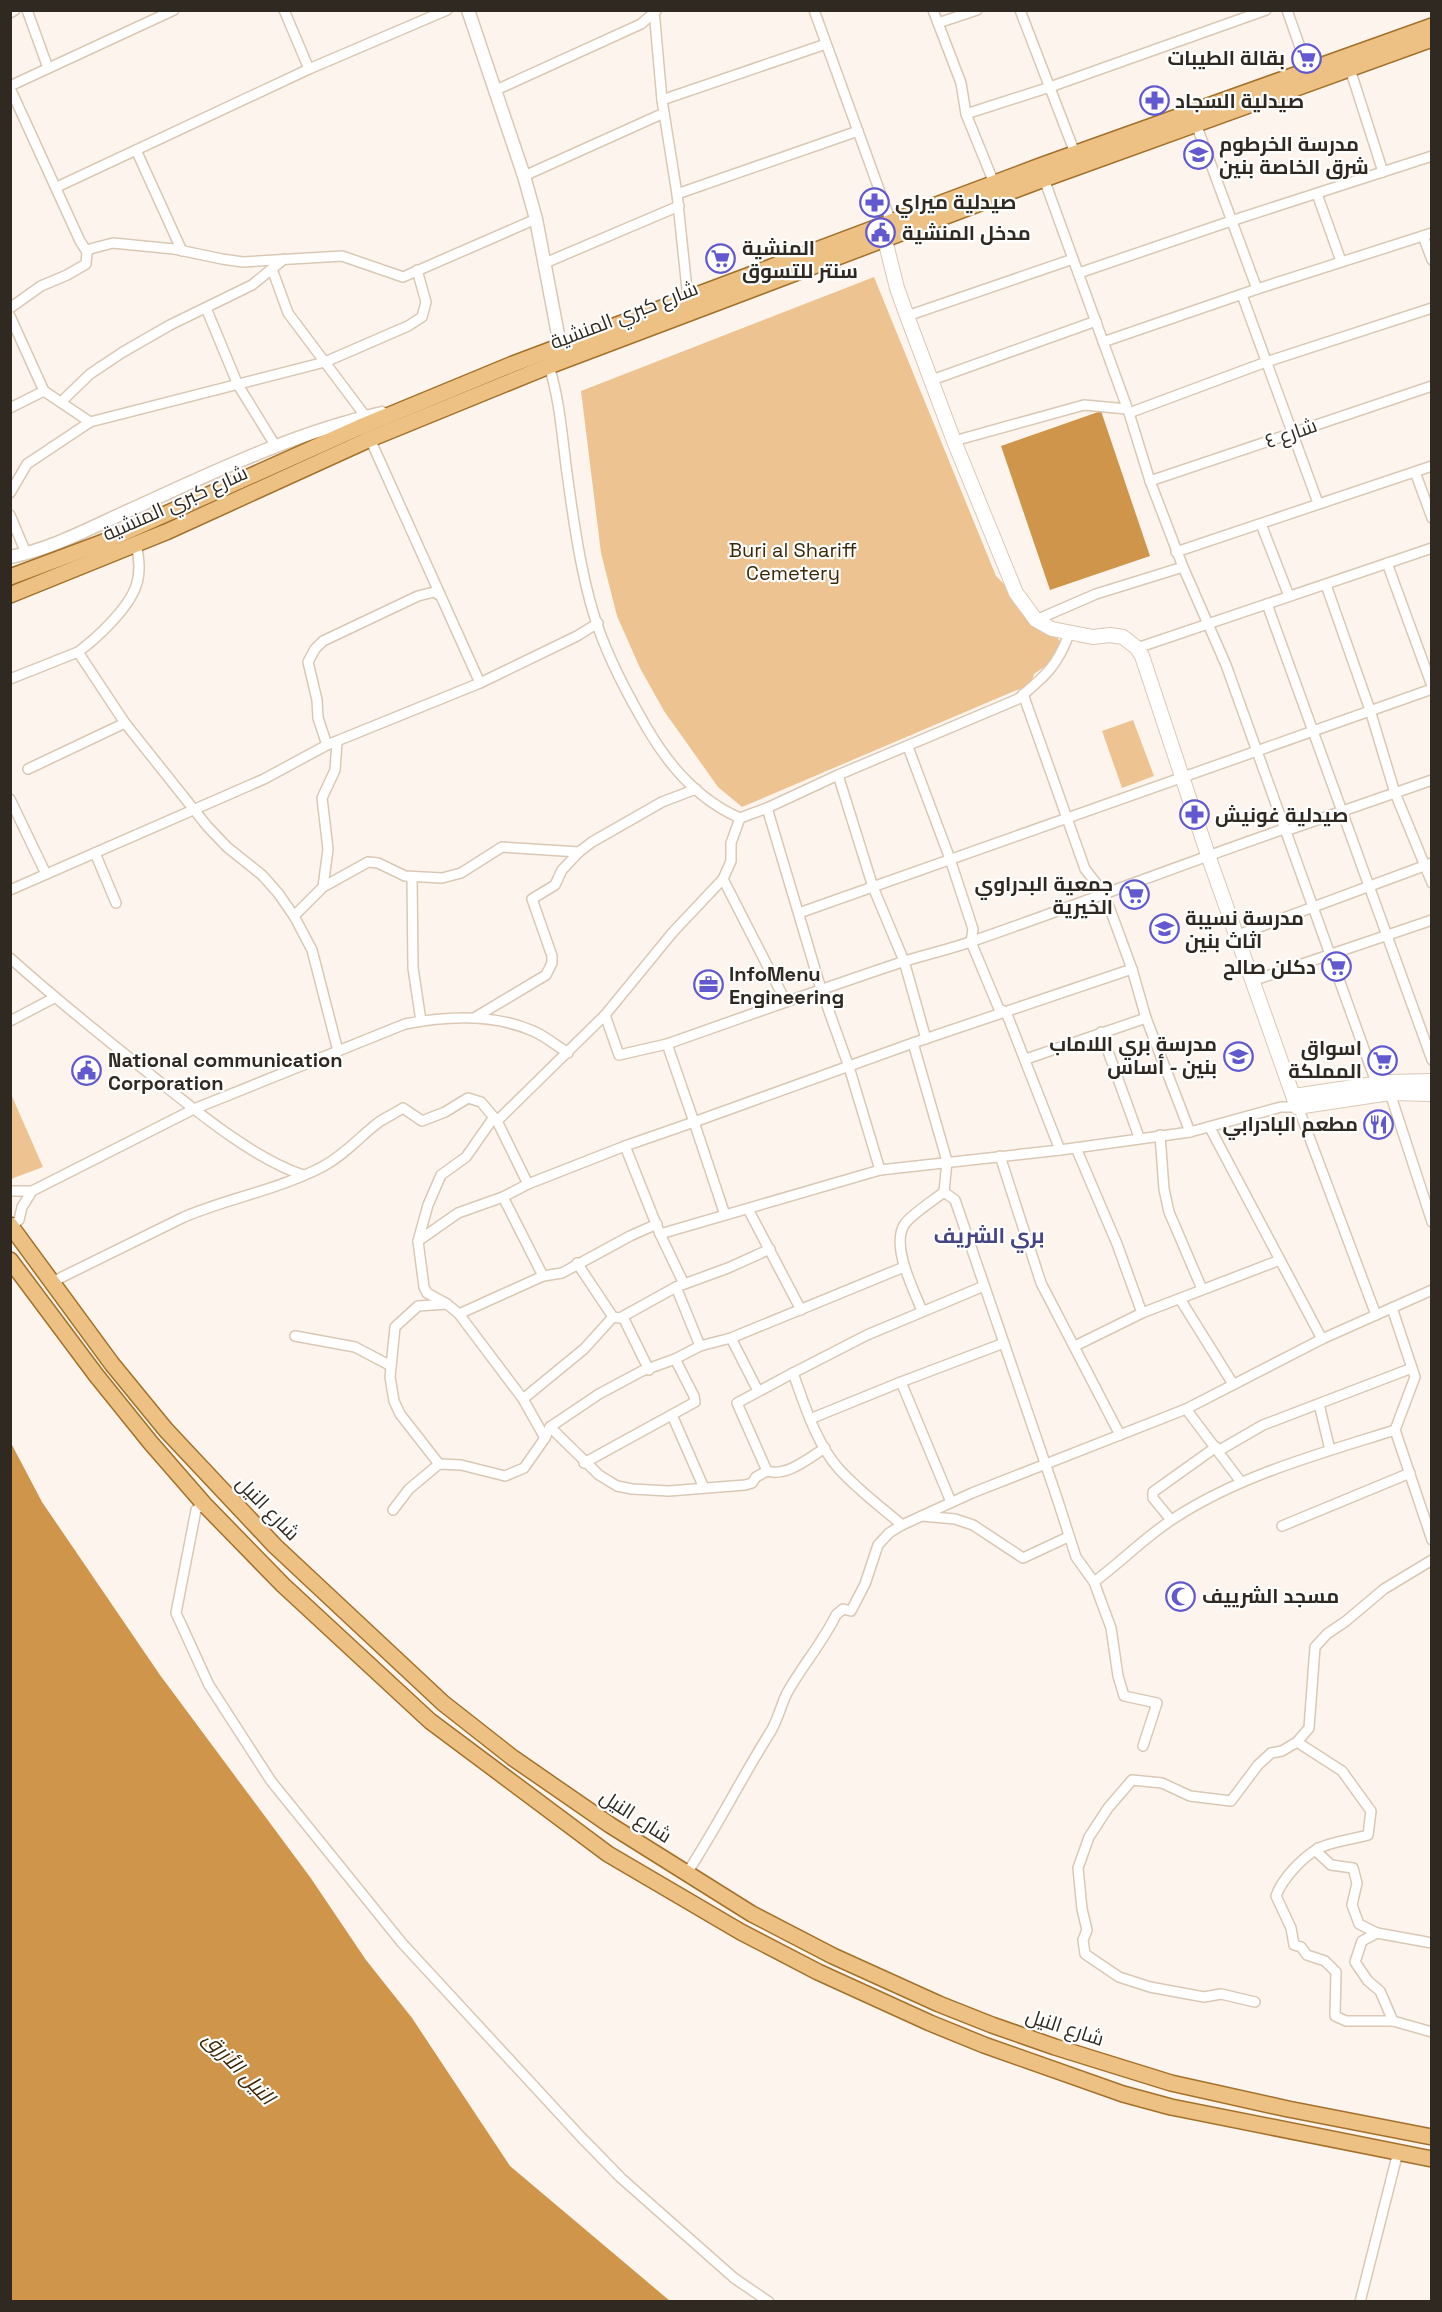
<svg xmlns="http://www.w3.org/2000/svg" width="1442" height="2312" font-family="'Space Grotesk',Cairo,sans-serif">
	<rect width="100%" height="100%" fill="#fdf5ed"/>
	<g fill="#edc391">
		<path d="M874,277L996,576L1069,650L1034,674L1031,684L742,807L718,787L664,711L640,668L617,616L601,553L581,391Z"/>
		<path d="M1133,720L1154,776L1122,788L1102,731Z"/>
		<path d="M11,1094L43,1167L11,1179H10Z"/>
	</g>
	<g fill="#cf954b">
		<path d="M1101,411L1150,556L1050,590L1001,446Z"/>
		<path d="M11,1443L42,1502L160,1675L310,1877L366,1960L412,2018L510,2166L670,2301H11Z"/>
	</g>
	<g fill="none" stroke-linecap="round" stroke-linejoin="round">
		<defs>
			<g id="minor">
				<path d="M27,10L48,68"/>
				<path d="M284,10L309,69"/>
				<path d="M654,10L662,100L677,194L688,299"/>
				<path d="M814,10L892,225"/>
				<path d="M933,10L961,83L966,114L994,183"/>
				<path d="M1020,10L1075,153"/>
				<path d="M1287,10L1308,70"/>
				<path d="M10,13L15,10"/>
				<path d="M938,23L977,10"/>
				<path d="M1350,69L1383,172"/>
				<path d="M10,86L174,10"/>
				<path d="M10,88L80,241L87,252L86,264L67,275L41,286L10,308"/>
				<path d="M496,90L641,24L656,11"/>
				<path d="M662,100L826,44"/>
				<path d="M966,114L1050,87L1266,10"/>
				<path d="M1196,124L1257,289"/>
				<path d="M136,150L182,251"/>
				<path d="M524,176L664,113"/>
				<path d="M1044,179L1129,413L1150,481L1183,567L1226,665L1373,1074L1387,1082"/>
				<path d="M57,187L309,69L447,10"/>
				<path d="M677,194L858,131"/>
				<path d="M1317,194L1341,261"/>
				<path d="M1423,236L1432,260"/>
				<path d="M87,252L90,249L113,243L174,249L222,259L243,262L342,256L403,277L536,219"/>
				<path d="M545,263L679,206"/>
				<path d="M272,269L288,313L366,417"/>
				<path d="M1079,273L1231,221L1432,156"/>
				<path d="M1242,295L1318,503"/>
				<path d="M206,308L238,385L275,445"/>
				<path d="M10,316L44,391L90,422"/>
				<path d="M907,316L1073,259"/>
				<path d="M1103,342L1257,289L1432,233"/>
				<path d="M549,366C560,401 562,437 567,473C574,525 583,590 602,638C614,669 630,699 647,728C669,766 698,800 740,818L767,808L838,775L1018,699C1044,677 1057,667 1069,634"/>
				<path d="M932,380L1096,321"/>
				<path d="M61,402L90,374L123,352L170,325L252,285L284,259"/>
				<path d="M10,408L44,391"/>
				<path d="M1129,413L1266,362L1432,308"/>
				<path d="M370,439L480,683"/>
				<path d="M954,441L1084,405L1127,409"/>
				<path d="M1415,472L1432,518"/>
				<path d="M1150,481L1432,386"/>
				<path d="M10,493L27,464L90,422L325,362L408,326L422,317L426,302L417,270"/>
				<path d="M10,515L26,553"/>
				<path d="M1261,524L1289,596"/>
				<path d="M136,544C139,558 141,572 136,586C128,609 97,638 78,652L125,723L207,826L227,847L262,875L278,893L294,916L312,950L338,1051"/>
				<path d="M1176,552L1432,466"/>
				<path d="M1387,563L1432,686"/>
				<path d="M1326,585L1370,710L1395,793L1432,883"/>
				<path d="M1267,604L1432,1060"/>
				<path d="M1036,620L1096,594L1183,567"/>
				<path d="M1137,648L1432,548"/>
				<path d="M10,679L78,652"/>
				<path d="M1023,694L1085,869L1104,893L1132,969L1146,1018L1190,1132"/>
				<path d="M327,745L318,718L317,700L308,662L315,649L323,641L418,596L434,592L439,595"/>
				<path d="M908,747L950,859L973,929L971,942L999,1009L1006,1012L1060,1150"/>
				<path d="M28,769L125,723"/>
				<path d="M838,775L873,887L904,961L926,1039"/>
				<path d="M10,799L46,874"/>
				<path d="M767,808L821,989L849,1067L880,1170"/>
				<path d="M95,853L116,903"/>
				<path d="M412,877L413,968L421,1021"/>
				<path d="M723,879L786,1002"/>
				<path d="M323,887L328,849L322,798L335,770L337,742"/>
				<path d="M10,890L264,779L327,745L480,683L577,636L598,623"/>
				<path d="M799,913L1432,689"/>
				<path d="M294,916L323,887L368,862L378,863L405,876L442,878L461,873L502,847L579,852"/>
				<path d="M1235,936L1432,863"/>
				<path d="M10,958C56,999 103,1037 151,1075C194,1109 252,1158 303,1175"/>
				<path d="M1252,981L1432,920"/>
				<path d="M605,1015L619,1055L667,1044"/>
				<path d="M474,1018L546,975L552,963V956L532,899L555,885L562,870L579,852L592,842L662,802L696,789"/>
				<path d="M10,1021L54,998"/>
				<path d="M1101,1032L1139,1137"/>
				<path d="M913,1043L947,1161L944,1192L955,1200L1057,1498L1076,1557L1094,1582L1111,1628L1118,1676L1124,1696L1157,1703L1143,1746"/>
				<path d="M1026,1059L1146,1018"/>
				<path d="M1390,1093L1432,1222"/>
				<path d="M1298,1107L1376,1315"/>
				<path d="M494,1117L466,1157L441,1175L428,1205L418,1241L424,1287L427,1293L447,1304L459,1314L523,1399L545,1438"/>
				<path d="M497,1121L528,1184"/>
				<path d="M1210,1128L1322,1339"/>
				<path d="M1160,1135L1164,1189L1169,1212L1202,1289"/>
				<path d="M625,1146L660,1234L684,1284"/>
				<path d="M1076,1148L1117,1244L1142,1313"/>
				<path d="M1000,1156L1041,1283L1120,1435"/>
				<path d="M10,1191H32L194,1109L405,1024C446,1016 494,1014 533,1031C545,1036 557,1046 568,1053"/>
				<path d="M503,1197L543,1276"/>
				<path d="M748,1209L801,1310"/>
				<path d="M725,1215L694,1122L913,1043L1132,969"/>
				<path d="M11,1226L19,1220L22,1207L32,1191"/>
				<path d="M660,1234L880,1170L1060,1150L1190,1132L1281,1107H1297"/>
				<path d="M418,1241L458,1213L503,1197L528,1184L625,1146L694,1122L667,1044C744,1017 821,989 899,963C923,955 948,950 973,941C1077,905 1180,865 1284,829H1291L1432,780"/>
				<path d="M577,1263L613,1317L620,1318L676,1287L728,1268L770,1249"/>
				<path d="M52,1282L184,1217C229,1198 277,1190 322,1167C346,1154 358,1138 379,1122C387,1117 395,1113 403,1108L422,1121L445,1112L468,1098L481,1102L497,1121L605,1015L673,932L723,879L731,861V843L740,818"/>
				<path d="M676,1287L700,1346"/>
				<path d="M1180,1299L1233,1384"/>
				<path d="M1392,1308L1415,1377L1395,1430L1432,1540"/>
				<path d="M922,1311C914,1290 891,1247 904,1225C910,1215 934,1200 944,1192"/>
				<path d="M459,1314L543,1276L562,1273L630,1236L657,1224"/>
				<path d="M623,1317L649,1370"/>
				<path d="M295,1336L355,1347L391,1366"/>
				<path d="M731,1338L758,1391"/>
				<path d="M1075,1346L1142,1313L1280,1260"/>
				<path d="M901,1382L951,1502"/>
				<path d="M523,1399L584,1349L613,1317"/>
				<path d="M1319,1404L1330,1450"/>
				<path d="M1186,1409L1241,1482"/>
				<path d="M672,1415L704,1488"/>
				<path d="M810,1419L901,1382L1004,1343"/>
				<path d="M550,1427L599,1475L617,1486L632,1489L669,1491L745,1485L752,1483L756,1477L767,1471C787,1477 809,1458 825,1448"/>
				<path d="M1218,1451L1263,1425L1412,1368"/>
				<path d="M584,1463L695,1402L694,1396L675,1359"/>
				<path d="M439,1464L400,1414L394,1401L390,1377L395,1327L418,1306L447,1304"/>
				<path d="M767,1471L737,1403L793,1373"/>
				<path d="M204,1504L196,1510L176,1613L209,1685L271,1781L402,1943L581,2137L621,2178L734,2278L769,2302"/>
				<path d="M393,1510L409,1489L439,1464L461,1465L505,1476L524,1468L545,1438L550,1427L599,1394L642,1371L675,1359L700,1346L731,1338L904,1267"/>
				<path d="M922,1516L955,1519L973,1525L1023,1558L1068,1537"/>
				<path d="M1171,1520L1153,1498V1492L1216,1447"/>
				<path d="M902,1525C881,1507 858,1490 839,1469C816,1443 805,1406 793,1373L867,1335L984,1286"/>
				<path d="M1282,1526L1410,1473"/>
				<path d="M1432,1560L1384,1589L1346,1621L1327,1634L1315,1647L1309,1728L1297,1742L1342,1771L1371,1811L1368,1835C1354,1839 1329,1842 1317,1849C1301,1859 1282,1879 1276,1896L1291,1928L1294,1945L1301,1947L1307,1955L1325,1961L1336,1972L1335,2016L1346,2021H1393L1432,2032"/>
				<path d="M1094,1582C1121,1562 1145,1537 1173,1519C1240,1475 1319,1454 1395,1430"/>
				<path d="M1318,1848L1316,1851L1331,1865L1353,1868L1357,1883L1352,1905L1359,1924L1377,1933L1362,1941L1355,1962L1368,1981L1380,1991L1393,2021"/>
				<path d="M687,1873C717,1827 742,1777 771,1731C778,1719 781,1705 787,1693C802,1666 823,1642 836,1615L843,1609L851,1611L865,1584L878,1545L889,1533L902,1525L972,1493L1186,1409L1322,1339L1432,1290"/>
				<path d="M1377,1933L1432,1943"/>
				<path d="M1255,2002L1221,1994L1204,1997L1150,1987L1119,1977L1085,1954L1083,1940L1087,1930L1082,1909L1078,1868L1089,1837L1108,1808L1132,1780L1162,1783L1190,1796L1231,1801L1258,1765L1271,1753L1282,1751L1297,1742"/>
				<path d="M1360,2302L1398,2152"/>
			</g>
			<g id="tertiary">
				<path d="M468,10L524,176L536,219L560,345"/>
				<path d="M10,557C52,549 92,527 130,510C212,473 293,433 382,413"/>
			</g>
			<g id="secondary">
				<path d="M882,228L897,288L907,316L954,441L1016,593L1036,620L1052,629L1093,637L1110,635L1123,637L1137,648L1142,656L1208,855L1297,1107L1390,1093L1432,1094"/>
				<path d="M1294,1096L1387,1082L1432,1081"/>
			</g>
			<g id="primary">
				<path d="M10,577L101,543L358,428L513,364L1040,166L1432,26"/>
				<path d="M10,595L166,532L370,439L549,366L1044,179L1432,39"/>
				<path d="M10,1225L112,1364L166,1430L275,1546L443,1703L513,1758L610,1825L752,1914L833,1956L939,2004L992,2025L1055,2047L1171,2083L1288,2109L1432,2137"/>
				<path d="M10,1260L96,1375L150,1442L204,1504L283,1585L430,1721L608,1854L741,1932L818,1972L930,2023L984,2045L1123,2094L1171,2107L1432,2159"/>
			</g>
		</defs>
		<use href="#minor" stroke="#dac8b4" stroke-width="12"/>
		<use href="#tertiary" stroke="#dac8b4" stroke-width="15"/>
		<use href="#secondary" stroke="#dac8b4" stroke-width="16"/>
		<use href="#primary" stroke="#a3712b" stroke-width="18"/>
		<use href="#minor" stroke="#fff" stroke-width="9"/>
		<use href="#tertiary" stroke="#fff" stroke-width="12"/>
		<use href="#secondary" stroke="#fff" stroke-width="14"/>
		<use href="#primary" stroke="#edc183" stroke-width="15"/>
	</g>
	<defs>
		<symbol id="supermarket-ring" viewBox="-11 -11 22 22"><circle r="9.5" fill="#fff" stroke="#6259d1" stroke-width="1.5"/><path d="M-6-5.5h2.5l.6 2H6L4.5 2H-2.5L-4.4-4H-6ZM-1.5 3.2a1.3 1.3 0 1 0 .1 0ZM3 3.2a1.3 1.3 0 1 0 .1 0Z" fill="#6259d1"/></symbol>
		<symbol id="pharmacy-ring" viewBox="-11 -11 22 22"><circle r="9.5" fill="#fff" stroke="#6259d1" stroke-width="1.5"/><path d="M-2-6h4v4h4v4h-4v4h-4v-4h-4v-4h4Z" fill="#6259d1"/></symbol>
		<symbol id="school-ring" viewBox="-11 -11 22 22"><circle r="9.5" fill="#fff" stroke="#6259d1" stroke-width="1.5"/><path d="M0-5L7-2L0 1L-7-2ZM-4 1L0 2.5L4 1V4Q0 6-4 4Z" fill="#6259d1"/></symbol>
		<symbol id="civic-ring" viewBox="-11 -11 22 22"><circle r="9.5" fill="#fff" stroke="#6259d1" stroke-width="1.5"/><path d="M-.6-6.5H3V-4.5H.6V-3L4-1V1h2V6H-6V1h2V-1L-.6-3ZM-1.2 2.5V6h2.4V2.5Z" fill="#6259d1"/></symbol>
		<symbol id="office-ring" viewBox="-11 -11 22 22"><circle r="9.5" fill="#fff" stroke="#6259d1" stroke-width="1.5"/><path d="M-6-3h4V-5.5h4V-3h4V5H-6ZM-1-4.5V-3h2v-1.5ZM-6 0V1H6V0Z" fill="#6259d1"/></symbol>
		<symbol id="restaurant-ring" viewBox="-11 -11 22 22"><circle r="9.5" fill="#fff" stroke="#6259d1" stroke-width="1.5"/><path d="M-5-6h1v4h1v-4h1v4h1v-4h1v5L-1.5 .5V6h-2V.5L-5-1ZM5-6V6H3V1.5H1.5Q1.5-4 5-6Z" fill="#6259d1"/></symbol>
		<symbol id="mosque-ring" viewBox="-11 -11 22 22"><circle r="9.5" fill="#fff" stroke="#6259d1" stroke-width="1.5"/><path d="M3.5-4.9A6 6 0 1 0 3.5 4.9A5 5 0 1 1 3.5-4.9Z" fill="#6259d1"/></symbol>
	</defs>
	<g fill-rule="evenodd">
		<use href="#supermarket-ring" x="1290" y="42" width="33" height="33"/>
		<use href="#pharmacy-ring" x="1138" y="84" width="33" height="33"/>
		<use href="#school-ring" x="1182" y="138" width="33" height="33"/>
		<use href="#pharmacy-ring" x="858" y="186" width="33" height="33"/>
		<use href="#civic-ring" x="864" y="216" width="33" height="33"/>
		<use href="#supermarket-ring" x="704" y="242" width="33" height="33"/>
		<use href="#pharmacy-ring" x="1178" y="798" width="33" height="33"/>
		<use href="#supermarket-ring" x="1118" y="878" width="33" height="33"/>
		<use href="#school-ring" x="1148" y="912" width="33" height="33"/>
		<use href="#supermarket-ring" x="1320" y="950" width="33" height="33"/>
		<use href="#office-ring" x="692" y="968" width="33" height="33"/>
		<use href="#school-ring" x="1222" y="1040" width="33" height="33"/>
		<use href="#supermarket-ring" x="1366" y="1044" width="33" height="33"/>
		<use href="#civic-ring" x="70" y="1054" width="33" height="33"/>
		<use href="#restaurant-ring" x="1362" y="1108" width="33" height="33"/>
		<use href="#mosque-ring" x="1164" y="1580" width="33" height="33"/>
	</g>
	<g text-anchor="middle" stroke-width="4.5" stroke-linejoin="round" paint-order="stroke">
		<g font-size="20" font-weight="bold" fill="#2f2921" stroke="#fff" text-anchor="start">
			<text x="1285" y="65" text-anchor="end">بقالة الطيبات</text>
			<text x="1175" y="108">صيدلية السجاد</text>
			<text x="1219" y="151">مدرسة الخرطوم<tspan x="1219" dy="23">شرق الخاصة بنين</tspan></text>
			<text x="895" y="209">صيدلية ميراي</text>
			<text x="902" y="240">مدخل المنشية</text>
			<text x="742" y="255">المنشية<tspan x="742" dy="23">سنتر للتسوق</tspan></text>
			<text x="1215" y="822">صيدلية غونيش</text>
			<text x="1113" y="891" text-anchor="end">جمعية البدراوي<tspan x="1113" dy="23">الخيرية</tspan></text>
			<text x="1185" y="925">مدرسة نسيبة<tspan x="1185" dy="23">اثاث بنين</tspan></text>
			<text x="1316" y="974" text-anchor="end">دكلن صالح</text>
			<text x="729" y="981">InfoMenu<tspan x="729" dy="23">Engineering</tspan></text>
			<text x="1217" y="1051" text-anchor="end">مدرسة بري اللاماب<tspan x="1217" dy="23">بنين - أساس</tspan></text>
			<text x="1362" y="1055" text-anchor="end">اسواق<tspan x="1362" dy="23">المملكة</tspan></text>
			<text x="108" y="1067">National communication<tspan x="108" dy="23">Corporation</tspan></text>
			<text x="1358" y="1131" text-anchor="end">مطعم البادرابي</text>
			<text x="1202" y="1603">مسجد الشرييف</text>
		</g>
		<g font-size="20" fill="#2f2921" stroke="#fff">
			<text transform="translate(624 315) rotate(-21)" y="7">شارع كبري المنشية</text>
			<text transform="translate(1291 433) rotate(-19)" y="7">شارع ٤</text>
			<text transform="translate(175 503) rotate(-24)" y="7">شارع كبري المنشية</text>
			<text transform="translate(268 1508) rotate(46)" y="7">شارع النيل</text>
			<text transform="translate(636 1816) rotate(33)" y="7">شارع النيل</text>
			<text transform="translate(1065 2027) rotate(18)" y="7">شارع النيل</text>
		</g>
		<g font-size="20" fill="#3e2705" stroke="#fff">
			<text x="793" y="557">Buri al Shariff<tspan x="793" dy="23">Cemetery</tspan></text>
		</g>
		<g font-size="21" font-weight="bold" fill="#474684" stroke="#fff">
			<text x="989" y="1243">بري الشريف</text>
		</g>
		<g font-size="21" font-style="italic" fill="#3f2706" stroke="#fff">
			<text transform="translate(239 2068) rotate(46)" y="7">النيل الأزرق</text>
		</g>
	</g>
	<rect width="1442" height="2312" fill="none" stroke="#2f2921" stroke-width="24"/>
</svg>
